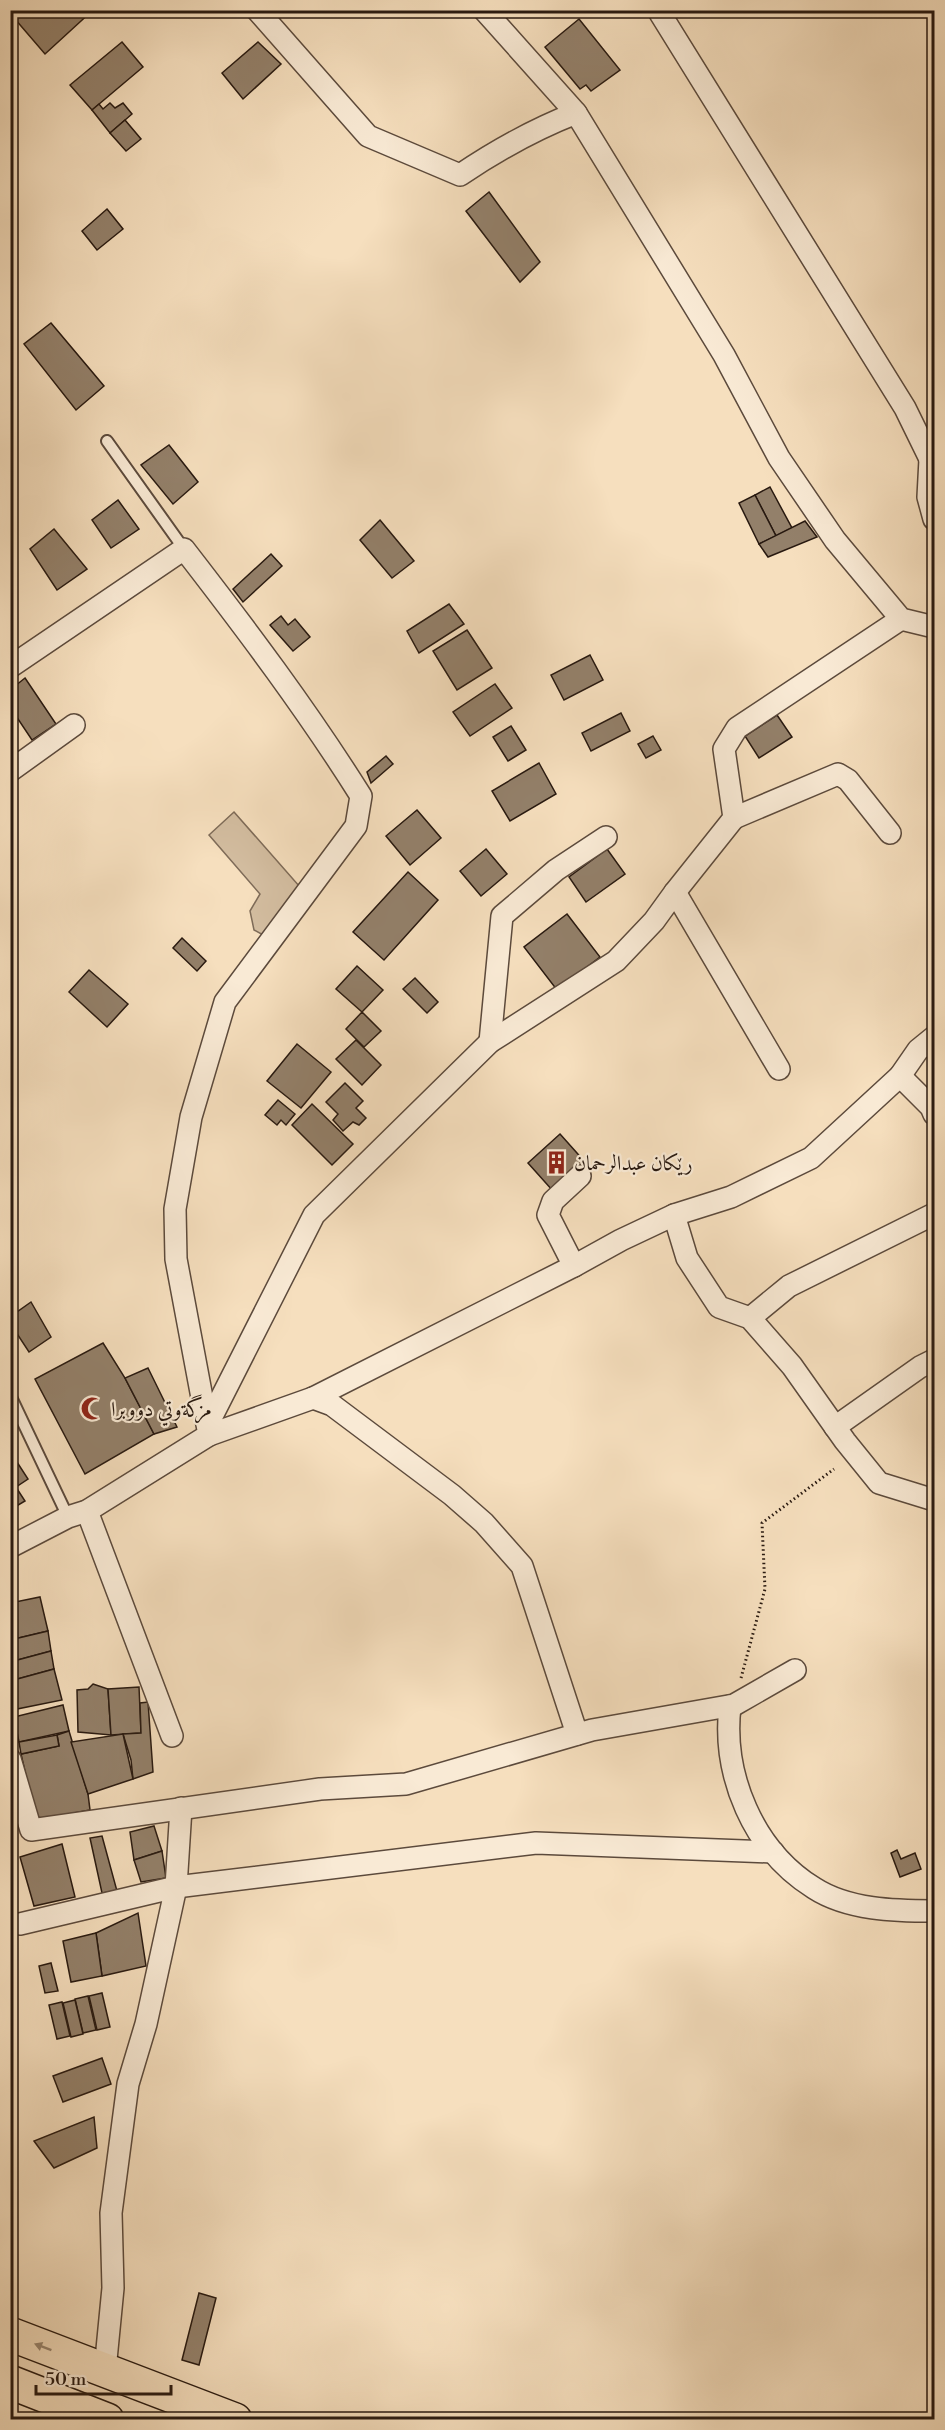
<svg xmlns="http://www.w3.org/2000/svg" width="945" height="2430" font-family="'Libre Bodoni',Amiri,serif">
	<rect width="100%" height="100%" fill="#f6dfbe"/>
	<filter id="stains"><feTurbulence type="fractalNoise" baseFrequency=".00333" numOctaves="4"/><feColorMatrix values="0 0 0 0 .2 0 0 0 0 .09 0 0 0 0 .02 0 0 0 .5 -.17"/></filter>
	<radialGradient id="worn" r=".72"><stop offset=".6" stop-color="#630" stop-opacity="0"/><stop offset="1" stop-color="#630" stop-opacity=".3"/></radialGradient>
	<path fill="#d3bda0" stroke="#7e6b58" stroke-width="1.5" d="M234,812L300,887L265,936L254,930L250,911L260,894L209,835Z"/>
	<g fill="#93806a" stroke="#281910" stroke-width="1.5">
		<path d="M24,10H93L45,54L15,19Z"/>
		<path d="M579,19L620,70L591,91L586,85L580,89L545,47Z"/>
		<path d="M122,42L143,67L92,110L70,85Z"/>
		<path d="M258,42L281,64L243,99L222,73Z"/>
		<path d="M110,103L115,108L123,103L132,114L110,133L92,110L99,104L103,109Z"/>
		<path d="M125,120L141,139L126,151L110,133Z"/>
		<path d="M489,192L540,262L520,282L466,211Z"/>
		<path d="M107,209L123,229L97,250L82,231Z"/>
		<path d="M51,323L104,386L76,410L24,344Z"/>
		<path d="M169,445L198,482L173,504L141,465Z"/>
		<path d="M770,487L792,528L776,536L755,495Z"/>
		<path d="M755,495L776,536L759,544L739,503Z"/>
		<path d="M118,500L139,529L111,548L92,520Z"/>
		<path d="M380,520L414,561L392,578L360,540Z"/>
		<path d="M805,521L817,537L768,557L759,544Z"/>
		<path d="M54,529L87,569L57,590L30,549Z"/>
		<path d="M271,554L282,566L243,602L233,589Z"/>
		<path d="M449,604L464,624L419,653L407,631Z"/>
		<path d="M281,616L288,625L295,619L310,637L293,651L270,625Z"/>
		<path d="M467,630L492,668L457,690L433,651Z"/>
		<path d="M590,655L603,680L564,700L551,675Z"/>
		<path d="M25,678L56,724L32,740L10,707V690Z"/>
		<path d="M495,684L512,708L470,736L453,712Z"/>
		<path d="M621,713L630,731L591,751L582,733Z"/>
		<path d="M777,715L792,737L759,758L745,736Z"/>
		<path d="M511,726L526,750L508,761L493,737Z"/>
		<path d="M653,736L661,750L646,758L638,744Z"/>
		<path d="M386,756L393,764L371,783L367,772Z"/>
		<path d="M539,763L556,794L510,821L492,791Z"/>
		<path d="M417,810L441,838L410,865L386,836Z"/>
		<path d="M486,849L507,874L481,896L460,871Z"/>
		<path d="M607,849L625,874L586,902L569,877Z"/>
		<path d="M408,872L438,900L384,960L353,932Z"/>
		<path d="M567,914L600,957L557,990L524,947Z"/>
		<path d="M182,938L206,961L197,971L173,948Z"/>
		<path d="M357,966L383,990L362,1012L336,989Z"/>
		<path d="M89,970L128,1004L107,1027L69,992Z"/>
		<path d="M415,978L438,1002L427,1013L403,989Z"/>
		<path d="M362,1012L381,1031L364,1047L346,1029Z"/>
		<path d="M356,1040L381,1065L362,1085L336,1059Z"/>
		<path d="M297,1044L331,1072L301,1108L267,1081Z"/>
		<path d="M345,1083L363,1101L356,1108L366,1118L359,1125L353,1122L343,1131L333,1120L338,1114L326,1102Z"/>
		<path d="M278,1100L295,1114L286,1125L281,1120L277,1125L265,1115Z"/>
		<path d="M312,1104L353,1144L332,1165L292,1125Z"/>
		<path d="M560,1134L585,1162L553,1191L528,1163Z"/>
		<path d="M31,1302L51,1337L29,1352L10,1323V1317Z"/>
		<path d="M103,1343L125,1378L154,1434L85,1474L35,1379Z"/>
		<path d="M148,1368L177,1427L154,1434L125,1378Z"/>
		<path d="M15,1459L28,1479L16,1487L10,1478V1463Z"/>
		<path d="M10,1478L25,1501L10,1510Z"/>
		<path d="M40,1597L48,1631L10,1640V1603Z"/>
		<path d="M48,1631L51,1651L10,1662V1640Z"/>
		<path d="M51,1651L54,1669L10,1681V1662Z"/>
		<path d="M54,1669L62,1700L12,1710L10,1681Z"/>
		<path d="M93,1684L108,1689L111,1735L78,1732L77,1690L88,1689Z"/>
		<path d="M139,1687L141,1733L111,1735L108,1689Z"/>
		<path d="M148,1702L153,1772L133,1779L131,1760L123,1734L141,1733L140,1703Z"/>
		<path d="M63,1705L69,1731L19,1742L14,1717Z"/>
		<path d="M69,1731L88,1794L90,1810L36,1820L21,1754L59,1746L57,1735Z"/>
		<path d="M123,1734L133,1779L88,1794L71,1742Z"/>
		<path d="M57,1735L59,1746L21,1754L19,1742Z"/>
		<path d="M154,1826L162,1851L134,1860L130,1832Z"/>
		<path d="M102,1836L117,1891L102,1893L90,1838Z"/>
		<path d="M62,1844L75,1897L34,1906L20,1857Z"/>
		<path d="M897,1850L901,1859L915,1853L921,1869L900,1877L891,1853Z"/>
		<path d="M162,1851L166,1878L141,1882L134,1860Z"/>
		<path d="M138,1913L146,1966L102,1976L96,1933Z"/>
		<path d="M96,1933L102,1976L71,1982L63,1941Z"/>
		<path d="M51,1963L58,1991L45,1993L39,1966Z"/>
		<path d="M102,1993L110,2027L97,2030L89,1996Z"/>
		<path d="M88,1996L96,2030L83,2033L75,1999Z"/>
		<path d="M75,2000L83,2034L71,2037L63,2003Z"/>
		<path d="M62,2002L70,2036L57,2039L49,2005Z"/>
		<path d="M102,2058L111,2084L63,2102L53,2076Z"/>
		<path d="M94,2117L97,2148L54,2168L34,2141Z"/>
		<path d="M199,2293L216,2298L199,2365L182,2360Z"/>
	</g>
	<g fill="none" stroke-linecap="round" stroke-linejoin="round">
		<defs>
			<g id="lane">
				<path d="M107,441L184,549"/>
				<path d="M10,1395L68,1517"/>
			</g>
			<g id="street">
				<path d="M257,10L368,136L460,175C497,150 535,129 576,113L724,355L779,458L835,540L901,619L934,627"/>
				<path d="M484,10L576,113"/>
				<path d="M658,10L905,408L930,459"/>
				<path d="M934,454L930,459L928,497L934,519"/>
				<path d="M10,667L184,549C246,629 307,710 361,796L356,826L225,1002L191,1117L175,1209L176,1259L209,1435L87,1511L68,1517L10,1547"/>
				<path d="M10,771L74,725"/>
				<path d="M734,818L838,774L848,780L890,833"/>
				<path d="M675,892L779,1069"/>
				<path d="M490,1042L502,916L556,870L606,837"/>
				<path d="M900,1076L931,1107L934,1114"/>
				<path d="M674,1215L687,1258L719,1307L750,1318L792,1366L845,1441L879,1483L934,1500"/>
				<path d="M574,1266L548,1215L553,1201L580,1176"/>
				<path d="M750,1318L789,1286L934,1214"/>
				<path d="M313,1398L332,1405L452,1495L484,1523L522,1566L577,1734"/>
				<path d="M208,1424L314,1215L490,1042L616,961L654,921L675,892L734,818L724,749L737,728L901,619"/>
				<path d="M835,1427L920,1367L934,1360"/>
				<path d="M209,1435L313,1398L574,1266L621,1240L674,1215L731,1197L811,1158L900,1076L918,1050L934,1037"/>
				<path d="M87,1511L172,1736"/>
				<path d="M730,1706C722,1775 753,1850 814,1888C848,1910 895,1911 934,1911"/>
				<path d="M10,1759L31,1830L320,1789L406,1784L592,1730L734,1705L795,1670"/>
				<path d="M20,1924L176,1887L536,1843L773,1852"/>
				<path d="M105,2370L113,2288L111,2213L128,2084L146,2024L176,1887L181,1808"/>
			</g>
			<g id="highway">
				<path d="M10,2334L235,2420"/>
				<path d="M10,2382L107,2420"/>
			</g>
		</defs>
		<use href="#lane" stroke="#5c4a3c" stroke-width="14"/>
		<use href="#street" stroke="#5c4a3c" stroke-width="24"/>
		<use href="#highway" stroke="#281910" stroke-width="36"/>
		<path stroke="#281910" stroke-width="3" stroke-dasharray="1.5 3" stroke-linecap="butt" d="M741,1678L765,1589L762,1523L834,1469"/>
		<use href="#lane" stroke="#f9ead5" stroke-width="10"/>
		<use href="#street" stroke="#f9ead5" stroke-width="21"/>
		<use href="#highway" stroke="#f6dfbe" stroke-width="33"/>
	</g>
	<defs><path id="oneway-solid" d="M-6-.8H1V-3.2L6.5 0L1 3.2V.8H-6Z" transform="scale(1.5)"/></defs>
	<use fill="#998670" href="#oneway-solid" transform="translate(43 2347) rotate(-159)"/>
	<defs>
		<symbol id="building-bare" viewBox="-9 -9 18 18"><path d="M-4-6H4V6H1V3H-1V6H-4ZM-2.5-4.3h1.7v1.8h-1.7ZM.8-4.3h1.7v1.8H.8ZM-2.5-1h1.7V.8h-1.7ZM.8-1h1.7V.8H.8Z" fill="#8f2418" stroke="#f9ead5" stroke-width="2.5" paint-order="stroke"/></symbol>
		<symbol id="mosque-bare" viewBox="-9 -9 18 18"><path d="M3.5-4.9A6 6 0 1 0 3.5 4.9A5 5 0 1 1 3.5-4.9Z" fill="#8f2418" stroke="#f9ead5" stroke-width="2.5" paint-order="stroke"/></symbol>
	</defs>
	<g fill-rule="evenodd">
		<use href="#building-bare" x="540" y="1146" width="33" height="33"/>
		<use href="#mosque-bare" x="76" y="1392" width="33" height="33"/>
	</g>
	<g text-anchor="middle" stroke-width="4.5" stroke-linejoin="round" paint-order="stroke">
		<g font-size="21" fill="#281910" stroke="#f9ead5" text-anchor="start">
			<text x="574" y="1170">رێكان عبدالرحمان</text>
			<text x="111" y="1416">مزگةوتي دووبرا</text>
		</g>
	</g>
	<rect width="945" height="2430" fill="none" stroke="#f6dfbe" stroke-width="36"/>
	<rect x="12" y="12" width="921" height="2406" fill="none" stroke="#281910" stroke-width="3"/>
	<rect x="18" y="18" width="909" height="2394" fill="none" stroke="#281910" stroke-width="1.5"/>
	<path d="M36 2385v9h135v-9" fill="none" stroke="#281910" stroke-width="3"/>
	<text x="45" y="2385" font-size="18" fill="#281910" stroke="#f9ead5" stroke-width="4.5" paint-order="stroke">50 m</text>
	<rect width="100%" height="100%" filter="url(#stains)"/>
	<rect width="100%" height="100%" fill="url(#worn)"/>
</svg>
